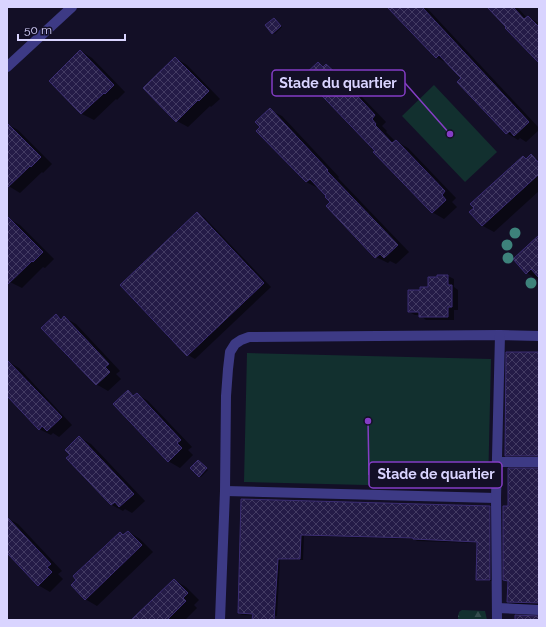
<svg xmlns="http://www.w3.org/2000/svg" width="546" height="627" font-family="Raleway,sans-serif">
	<defs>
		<pattern id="forest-firs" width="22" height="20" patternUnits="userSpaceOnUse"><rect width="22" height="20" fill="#12302f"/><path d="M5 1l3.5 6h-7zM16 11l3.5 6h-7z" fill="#344d4e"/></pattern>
		<pattern id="building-cross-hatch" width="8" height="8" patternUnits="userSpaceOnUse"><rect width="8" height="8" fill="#241b47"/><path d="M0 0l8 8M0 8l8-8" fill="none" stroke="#433b63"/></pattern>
	</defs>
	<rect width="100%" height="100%" fill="#130f26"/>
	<path fill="url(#forest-firs)" d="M462,610L485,611L487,620H458V617L459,612Z"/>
	<g fill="#12302f">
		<path d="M434,85L497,152L465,182L402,116Z"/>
		<path d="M247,353L491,359L488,488L244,482Z"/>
	</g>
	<g fill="#0007">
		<path d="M388,7H426L539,128V130L526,142L520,138L518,140L507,133L462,78L448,64L436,57Z"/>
		<path d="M488,7H517L527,18L528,17L539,23V62Z"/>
		<path d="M274,19L282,27L275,34L273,33Z"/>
		<path d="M81,51L92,58L125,92L117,100L116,99L94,120L82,114L50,81Z"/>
		<path d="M175,58L187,65L220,99L211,107L210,106L188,127L177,121Z"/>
		<path d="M318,64L324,67L326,65L338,72L386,122L382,126L387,131L386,132L396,142V141L408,148L456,198L452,202L457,207L444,219L432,212L376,151Z"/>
		<path d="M270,110L282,116L339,177L338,178L409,252L396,264L390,261L388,263L376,257L331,202L328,196L319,187L318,188L306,182L262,127Z"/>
		<path d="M7,124L18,130L52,164L43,173L42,172L20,193L7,185Z"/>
		<path d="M531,156L539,160V191L494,232L483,226L470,212L523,157L527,159Z"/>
		<path d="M197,213L204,217L271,287L195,359L188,355Z"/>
		<path d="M9,219L20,225L54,259L45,268L43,267L22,288L10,282L7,278V220Z"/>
		<path d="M539,237V279L538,280L527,273Z"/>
		<path d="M438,276H448L454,279V287L458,290V310H454V320H426L420,315H415L409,312L421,291L429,288L438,278Z"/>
		<path d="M56,315L63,319L65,318L76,324L120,371L116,374L121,379L108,391L96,384Z"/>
		<path d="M539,353V457H510L506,455Z"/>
		<path d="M7,361L19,368L72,425L59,437L53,433L51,435L39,429L7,395Z"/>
		<path d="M128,392L135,396L137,394L148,401L192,447L188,450L193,455L180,468L168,461Z"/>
		<path d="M79,437L91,444L145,501L132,513L125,509L123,511L112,505L68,458L71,455Z"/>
		<path d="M200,462L208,470L201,477L199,476Z"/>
		<path d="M539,469V605L513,604L508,601L509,582L504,580L509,507Z"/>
		<path d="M242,500L489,507L492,508L493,581H480L477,579L478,543L417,541L414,539L304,536L303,560H280L277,616L242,615L239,613Z"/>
		<path d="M7,518L18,524L62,571L58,574L63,579L50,592L38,585L7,552Z"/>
		<path d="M129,532L140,539L153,552L97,606L85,599L120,533L125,536Z"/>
		<path d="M174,580L186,587L199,600L194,605L197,608L185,620H132Z"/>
	</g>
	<g fill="url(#building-cross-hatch)" stroke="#3b2d73">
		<path d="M387,7H422L529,122L514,136L510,131L506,134L457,82L461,78L457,74L439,55L436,58Z"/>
		<path d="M487,7H513L524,19L528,16L539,27V63L505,28L506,27Z"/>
		<path d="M274,18L281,26L272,34L265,25Z"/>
		<path d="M80,50L114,85L105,94L104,93L81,114L49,81Z"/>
		<path d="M175,57L209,91L199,101L198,100L176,122L143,88Z"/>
		<path d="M318,62L323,67L326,64L337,74L375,115L372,119L376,124L375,125L392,143L396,140L445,191L442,195L446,200L432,213L373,152L375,151L303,76Z"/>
		<path d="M270,108L328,170L327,171L398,245L384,258L380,254L375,258L326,206L330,202L325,197L326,196L310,179L306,182L256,131L260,127L255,122Z"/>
		<path d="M7,123L41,157L31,167L30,166L7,188Z"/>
		<path d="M531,154L539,163V174L482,226L469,212L474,208L470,204L523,156L526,159Z"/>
		<path d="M197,212L264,283L187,356L120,285Z"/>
		<path d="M7,216L43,252L33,262L32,261L7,285Z"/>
		<path d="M539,235V278L531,269L526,274L513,259Z"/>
		<path d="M437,275H448V285H452V307H448V317H419V312H408V290H420V287H428V277H437Z"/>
		<path d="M56,314L61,320L64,316L109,364L105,367L110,372L96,385L41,328Z"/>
		<path d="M506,352H539V456H505Z"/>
		<path d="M7,360L62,417L47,431L42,426L39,430L7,396Z"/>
		<path d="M128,390L133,396L137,393L181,440L177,443L182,448L168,462L113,404Z"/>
		<path d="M79,436L134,494L119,507L115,502L111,505L66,458L70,455L65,450Z"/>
		<path d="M198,460L207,468L199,477L190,468Z"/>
		<path d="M508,468H539V603L507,602L508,581L503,580V506H508Z"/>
		<path d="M241,499L490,506V580H476L477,542L413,539V538L301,535L300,559H278L274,620H252L253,614L238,613Z"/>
		<path d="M7,517L51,564L47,567L52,572L38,586L7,553Z"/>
		<path d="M128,531L142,545L85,600L71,585L76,580L73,576L120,532L123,535Z"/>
		<path d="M174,579L188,593L183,598L186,601L167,620H131Z"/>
		<path d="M515,615L539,616V620H515Z"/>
	</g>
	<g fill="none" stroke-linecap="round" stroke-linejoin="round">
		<g stroke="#3d3a85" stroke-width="10">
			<path d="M7,67L72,7"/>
			<path d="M497,462H539"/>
			<path d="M225,491L496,498"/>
			<path d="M497,608L539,610"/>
			<path d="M220,620L225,491L226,396L228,369L230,352L235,344L241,340L249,337L500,335L539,336"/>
			<path d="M497,620L496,498L500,335"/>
		</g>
	</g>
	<g fill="#3d827b">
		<circle cx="515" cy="233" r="5.5"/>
		<circle cx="507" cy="245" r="5.5"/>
		<circle cx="508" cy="258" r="5.5"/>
		<circle cx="531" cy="283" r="5.5"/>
	</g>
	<path fill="none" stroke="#843dc5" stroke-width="1.5" d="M450 134L405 83M368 421L369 475"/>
	<g fill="#843dc5" stroke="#130f26" stroke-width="1.5">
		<circle cx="450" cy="134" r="4"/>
		<circle cx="368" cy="421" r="4"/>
	</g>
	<g fill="#130f26" stroke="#843dc5" stroke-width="1.5">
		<rect x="272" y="70" width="133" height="26" rx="4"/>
		<rect x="369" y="462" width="133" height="26" rx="4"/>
	</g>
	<g font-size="14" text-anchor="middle" font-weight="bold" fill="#d9d4ff">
		<text x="338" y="88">Stade du quartier</text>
		<text x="436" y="479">Stade de quartier</text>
	</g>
	<rect width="546" height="627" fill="none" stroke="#d9d4ff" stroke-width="16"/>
	<path d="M18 34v6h107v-6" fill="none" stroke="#d9d4ff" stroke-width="2"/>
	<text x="24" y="34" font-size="12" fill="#d9d4ff" stroke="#130f26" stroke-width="3" paint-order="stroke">50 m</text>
</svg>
